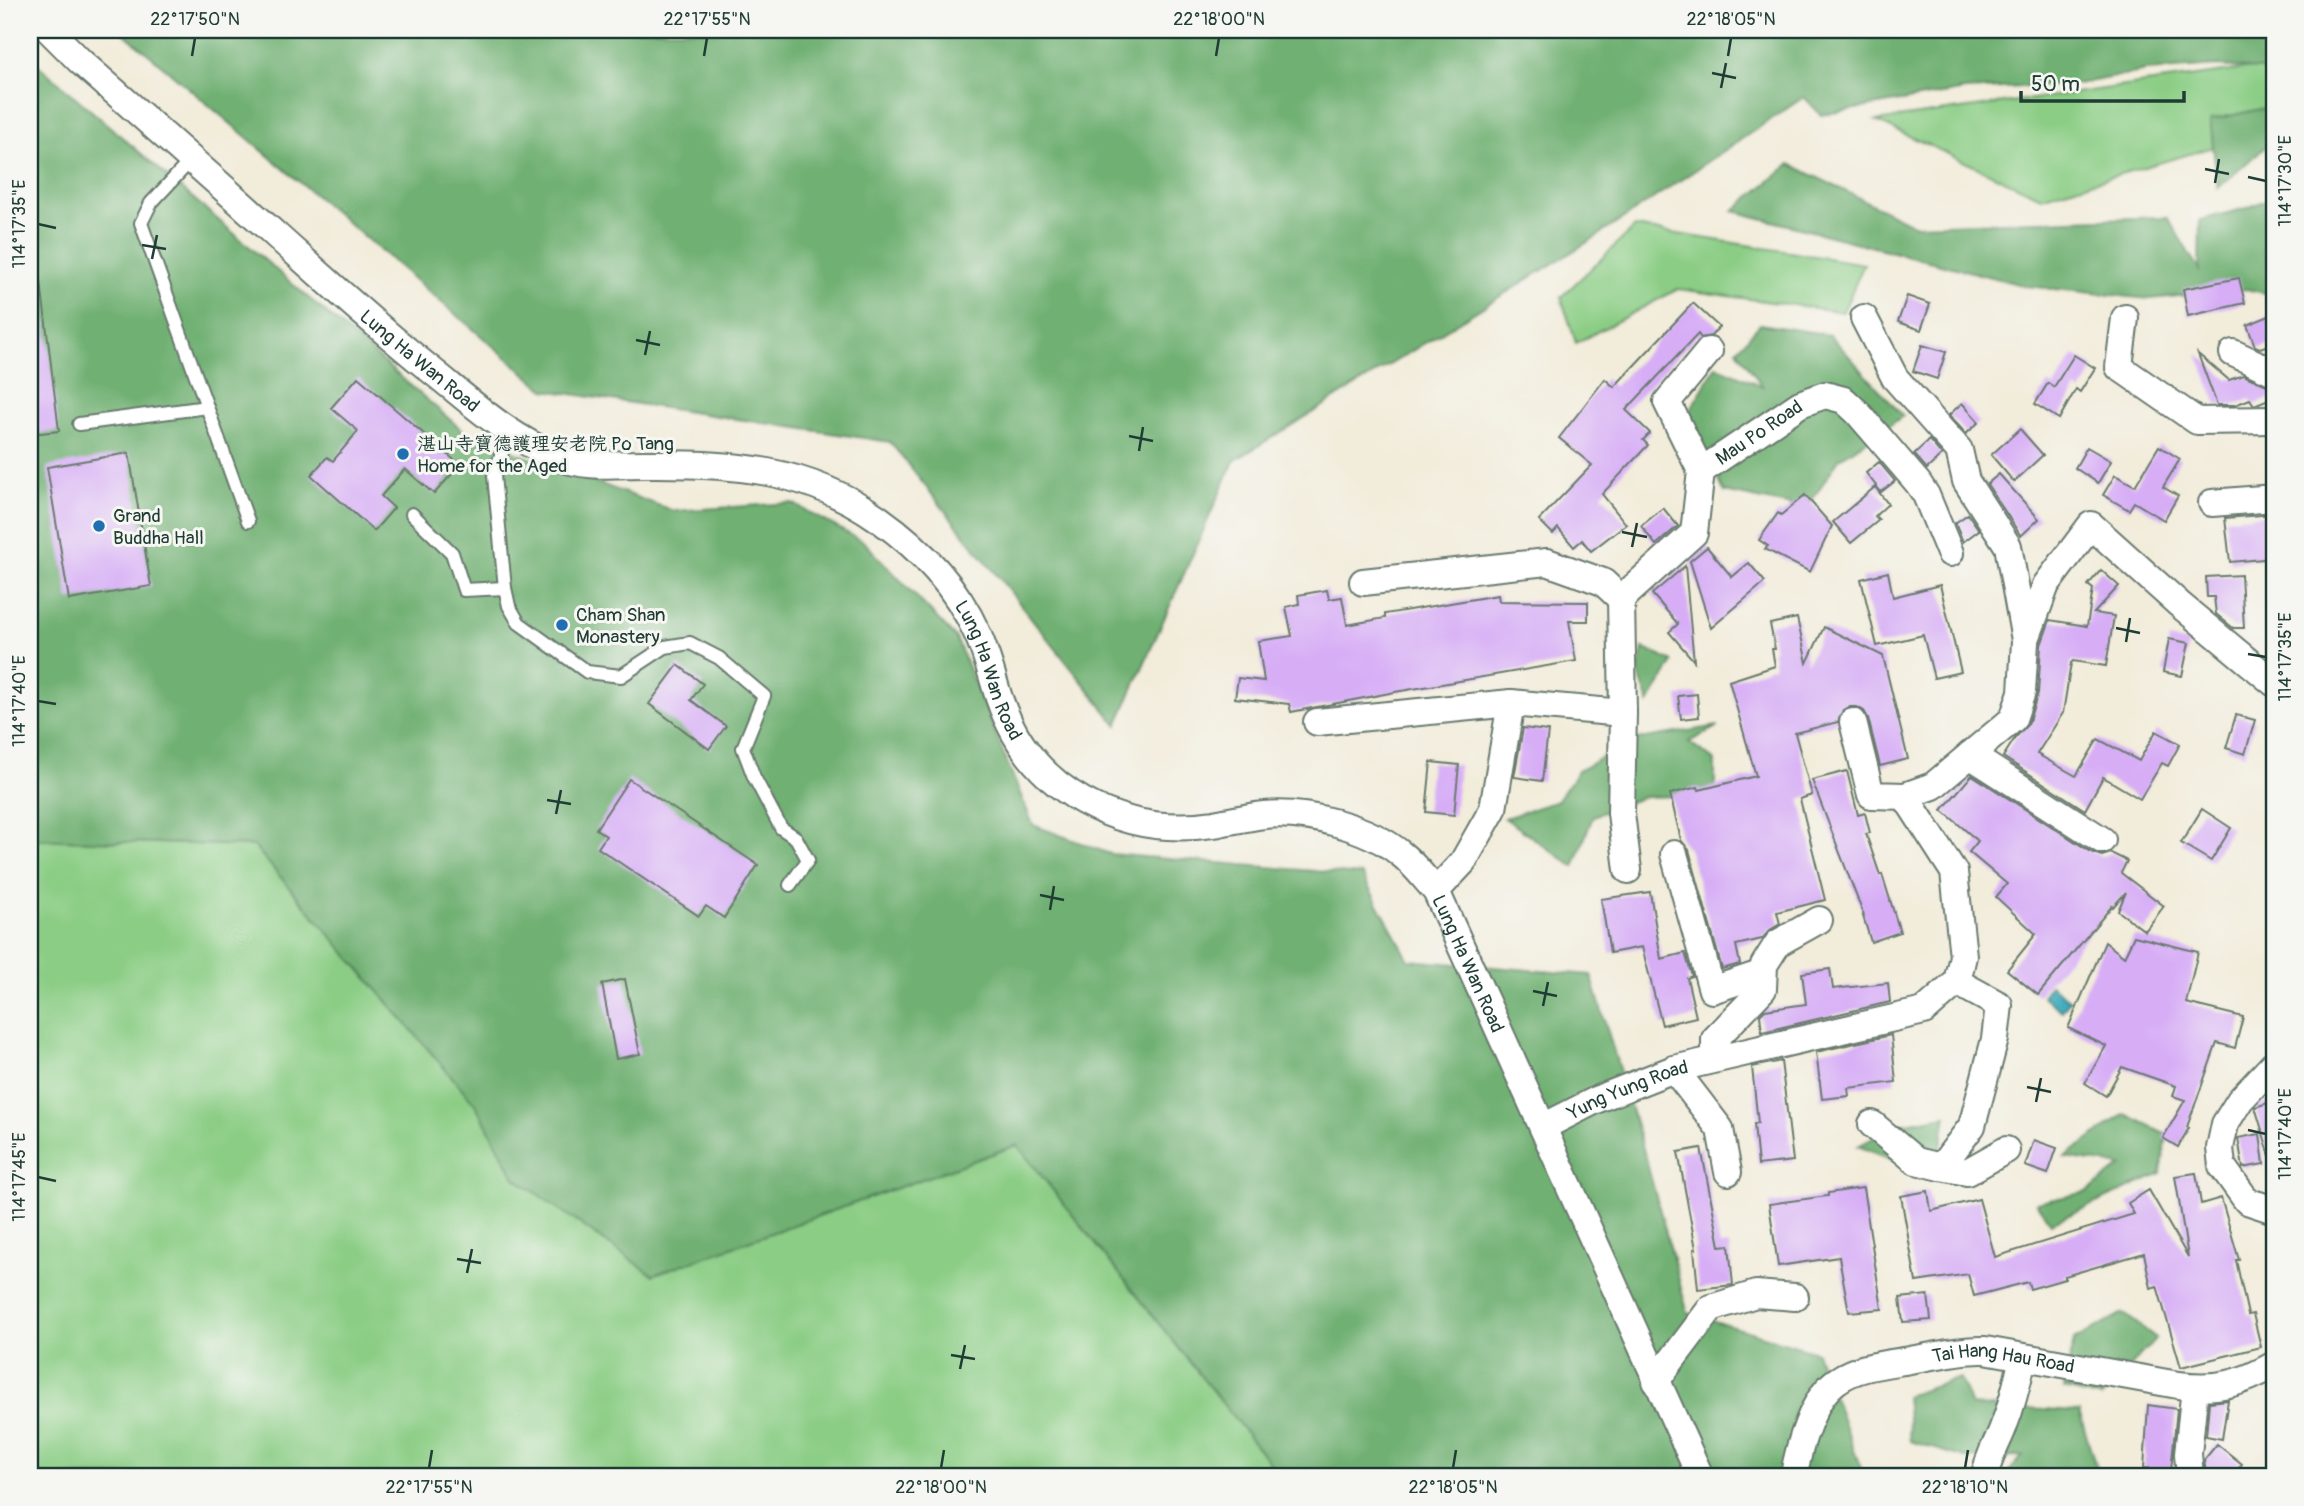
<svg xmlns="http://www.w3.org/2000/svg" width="2304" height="1506" font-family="Pangolin,'LXGW WenKai TC',sans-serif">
	<rect width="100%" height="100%" fill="#f6f6f2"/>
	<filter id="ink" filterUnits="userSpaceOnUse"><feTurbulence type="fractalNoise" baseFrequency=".0143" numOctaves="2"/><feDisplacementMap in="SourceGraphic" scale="14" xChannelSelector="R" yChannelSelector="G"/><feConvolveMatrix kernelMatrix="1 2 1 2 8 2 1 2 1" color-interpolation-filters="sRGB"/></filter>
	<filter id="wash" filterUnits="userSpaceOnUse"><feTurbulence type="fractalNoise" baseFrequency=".00686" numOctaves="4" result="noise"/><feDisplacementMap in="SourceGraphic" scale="28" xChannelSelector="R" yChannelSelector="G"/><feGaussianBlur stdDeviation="1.57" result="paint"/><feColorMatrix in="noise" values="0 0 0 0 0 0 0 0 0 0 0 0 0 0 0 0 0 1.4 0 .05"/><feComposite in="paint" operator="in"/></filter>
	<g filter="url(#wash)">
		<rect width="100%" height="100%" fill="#f2ecda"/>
		<g fill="#8bcd85" stroke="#55855c" stroke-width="2">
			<path d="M2274,65V147L2252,136L2041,197L1876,121Z"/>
			<path d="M1635,227L1864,264L1843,312L1678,289L1576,343L1561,297Z"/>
			<path d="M30,839L254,846L476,1105L515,1178L653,1275L1017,1145L1270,1463V1476H30Z"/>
		</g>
		<g fill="#70b072" stroke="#487653" stroke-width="2">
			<path d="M120,30H2274V70L2217,66L2146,71L2077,84L1965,90L1821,115L1804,97L1596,237L1234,461L1117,725L890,442L545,390Z"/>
			<path d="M30,58L468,435L674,511L792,503L864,542L956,638L1033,825L1110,854L1362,875L1409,960L1591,975L1643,1149L1688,1313L1816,1352L1864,1476H1270V1463L1017,1145L653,1275L515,1178L476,1105L254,846L30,839Z"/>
			<path d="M2274,106V139L2218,188L2210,120Z"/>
			<path d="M1790,164L1914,225L2167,217L2199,270L2200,220L2247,208L2274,197V295L2246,289L2150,299L2026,286L1733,211Z"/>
			<path d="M1760,324L1830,335L1903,416L1839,459L1806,509L1724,492L1689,412L1716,366L1762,386L1737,350Z"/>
			<path d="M1643,648L1673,662L1649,703L1638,672Z"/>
			<path d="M1718,726L1689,742L1715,761V795L1643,797L1593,816L1574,867L1505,818L1557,801L1578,771L1634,740Z"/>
			<path d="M2125,1114L2167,1134L2161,1174L2051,1223L2036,1203L2087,1192L2122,1166L2065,1157Z"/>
			<path d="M1946,1116L1940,1153L1896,1161L1858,1146L1899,1124Z"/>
			<path d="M2123,1313L2156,1338L2101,1398L2064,1389L2074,1340Z"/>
			<path d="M1960,1378L1971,1406L2079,1412L2099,1476H2005L2023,1456L1965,1458L1910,1441L1906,1396Z"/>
		</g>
		<path fill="#3ba9b9" stroke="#2d7376" stroke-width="2" d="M2050,985L2070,1000L2062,1011L2042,996Z"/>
		<g id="blocks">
			<g fill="#d7aef6">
				<path d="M2239,278L2245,303L2188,316L2183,289Z"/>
				<path d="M41,282L59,431L31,434L30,283Z"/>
				<path d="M1907,296L1930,304L1921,330L1898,322Z"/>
				<path d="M1693,303L1719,327L1711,336L1701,338L1698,334L1626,410L1650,433L1643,440L1648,445L1602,494L1626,524L1591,551L1582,540L1574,547L1558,528L1553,534L1539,520L1592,465L1559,438L1605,379L1614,387Z"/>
				<path d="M2274,314V343L2260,348L2255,346L2247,325Z"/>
				<path d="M1922,345L1946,352L1937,379L1913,371Z"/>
				<path d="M2198,354L2229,380L2243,375L2272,387L2274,397L2254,405L2250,399L2235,405H2217Z"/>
				<path d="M2074,355L2095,368L2080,392L2076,389L2059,419L2035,404L2048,383L2054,387Z"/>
				<path d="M358,377L460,465L434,494L405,469L381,496L394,508L374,531L311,475L327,457L333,461L358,431L331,408Z"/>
				<path d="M1962,403L1979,422L1966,434L1949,415Z"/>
				<path d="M2020,429L2043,455L2014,482L1991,455Z"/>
				<path d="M1929,440L1942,455L1927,469L1914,454Z"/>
				<path d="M2159,446L2180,459L2163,487L2178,496L2164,520L2134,502L2129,510L2103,495L2115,475L2135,486Z"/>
				<path d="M2087,447L2111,461L2098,483L2075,468Z"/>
				<path d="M129,453L151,586L69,600L47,467Z"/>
				<path d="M1879,462L1895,481L1881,492L1866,473Z"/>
				<path d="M1999,474L2039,519L2021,536L1987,484Z"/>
				<path d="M1875,487L1888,504L1875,516L1879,520L1851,543L1833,522Z"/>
				<path d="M1805,495L1832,526L1810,572L1765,549L1768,546L1759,540L1778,513L1781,515Z"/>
				<path d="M1663,508L1678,526L1656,545L1641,526Z"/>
				<path d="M1968,514L1979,530L1963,542L1955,523Z"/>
				<path d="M2274,514V558L2230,562L2225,518Z"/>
				<path d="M1707,547L1732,577L1749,563L1765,582L1711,628L1690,561Z"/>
				<path d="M1685,566L1692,641L1694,661L1669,632L1678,624L1652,594Z"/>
				<path d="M2101,570L2119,586L2094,613L2114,616L2106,666L2073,661L2071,663L2063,713L2037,754L2076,776L2098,739L2139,761L2156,731L2180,744L2168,766L2162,763L2140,799L2103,777L2085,810L2003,757L2015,738L2028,724L2038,693L2041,645L2050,620L2087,626L2093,589L2088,585Z"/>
				<path d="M1888,572L1893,597L1940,585L1961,672L1934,678L1923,635L1877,646L1861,579Z"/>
				<path d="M2241,575L2244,628H2233L2216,614L2214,597H2207L2206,577Z"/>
				<path d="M1327,590L1329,599L1342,597L1347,625L1385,618V614L1498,595L1499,601L1588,602V621H1569L1576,661L1395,692L1291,712L1289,704L1235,698L1238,678L1264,681L1258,641L1292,636L1286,607L1299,604L1298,595Z"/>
				<path d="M1797,618L1807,663L1824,627L1883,656L1908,759L1880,766L1868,718L1864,711L1857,707H1850L1843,710L1838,722L1795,733L1812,795L1800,799L1825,900L1777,912L1780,924L1770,930L1762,939L1736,945L1740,964L1722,969L1689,850L1681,840L1670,794L1698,787L1699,790L1756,776L1729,681L1775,666L1772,649H1775L1770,624Z"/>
				<path d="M2169,639L2189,643L2182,676L2163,672Z"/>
				<path d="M678,665L703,684L691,700L726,726L709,749L649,704Z"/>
				<path d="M1697,694L1699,717L1681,719L1678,696Z"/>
				<path d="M2236,715L2255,720L2245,754L2226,748Z"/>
				<path d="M1523,728L1548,731L1542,781L1514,777Z"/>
				<path d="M1431,762L1459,765L1454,815L1426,812Z"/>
				<path d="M1847,771L1858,815L1865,813L1870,833L1866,834L1880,875L1882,874L1900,932L1871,942L1863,916H1864L1812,780Z"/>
				<path d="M1972,775L2093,853L2102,856L2111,853L2127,861L2121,873L2164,906L2145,931L2118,911L2126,892L2113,907L2112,906L2038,995L2007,970L2036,934L1996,897L2007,884L1969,852L1978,841L1942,810Z"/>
				<path d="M629,779L758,865L724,918L706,906L699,916L598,848L606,836L596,829Z"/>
				<path d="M2202,809L2231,828L2211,861L2181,843Z"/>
				<path d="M1650,892L1661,959L1685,953L1692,976L1687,978L1696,1017L1662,1025L1642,947L1610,953L1601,899Z"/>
				<path d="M2134,936L2198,952L2186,1003L2243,1017L2235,1048L2217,1043L2187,1127L2189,1128L2178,1147L2163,1138L2185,1100L2173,1096L2176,1086L2122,1067L2106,1096L2085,1083L2106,1046L2068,1028L2105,942L2124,957Z"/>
				<path d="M1830,969L1833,989L1888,983L1890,1002L1762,1032L1760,1015L1765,1010L1806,1004L1802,973Z"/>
				<path d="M625,979L640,1054L616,1059L602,984Z"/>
				<path d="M1891,1035L1896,1082L1848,1088L1849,1096L1822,1099L1816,1052Z"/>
				<path d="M1781,1061L1793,1161L1758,1165L1754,1124L1758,1123L1752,1067Z"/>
				<path d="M2274,1101V1155L2270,1156L2255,1107Z"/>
				<path d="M2260,1134L2264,1164L2243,1168L2238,1138Z"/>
				<path d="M2034,1140L2057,1148L2048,1174L2025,1166Z"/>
				<path d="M1701,1148L1720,1246L1729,1245L1733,1285L1698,1289L1694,1249H1696L1678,1152Z"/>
				<path d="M2196,1173L2201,1204L2221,1198L2239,1260H2236L2248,1315L2253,1314L2261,1347L2181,1367L2157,1286L2151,1288L2144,1253L2065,1276V1279L2030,1289L2028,1282L1974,1296L1968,1274L1916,1282L1901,1196L1928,1191L1931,1211L1979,1199L1995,1257L2134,1214L2128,1203L2149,1190L2188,1257L2175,1176Z"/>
				<path d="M1863,1188L1882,1309L1849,1312L1839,1257L1778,1266L1769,1204L1828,1196V1193Z"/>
				<path d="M1928,1295L1931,1320L1903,1322L1900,1298Z"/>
				<path d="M2228,1400L2222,1439L2206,1436L2209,1402Z"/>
				<path d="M2148,1405L2177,1409L2171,1470L2144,1468Z"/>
				<path d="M2217,1444L2242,1464L2233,1476H2210L2206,1473L2204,1460Z"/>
			</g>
		</g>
	</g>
	<g filter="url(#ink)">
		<use href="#blocks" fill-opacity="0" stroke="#697a6e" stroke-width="2"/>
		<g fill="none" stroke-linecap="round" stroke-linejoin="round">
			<defs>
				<g id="lane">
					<path d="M191,160L151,203L141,223L248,521"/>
					<path d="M79,424L207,407"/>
					<path d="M509,432L494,476L505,588L509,606L519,623L587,672L621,676L665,647L690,643L719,658L764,696L743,748L754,777L781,828L796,838L808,860L790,885"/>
					<path d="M412,514L452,553L464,590L505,588"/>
				</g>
				<g id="street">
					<path id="s1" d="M49,30L81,62C147,120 213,178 278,237C327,281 375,325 426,366C468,399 508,438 558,457C586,468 614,464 643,464C728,463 806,467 879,519C920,548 956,586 977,633C987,654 992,677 999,698C1014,742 1042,778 1083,801C1124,824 1168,831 1214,824C1231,821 1248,817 1264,815C1306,811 1369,827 1401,854C1414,864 1425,879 1436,891L1700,1476"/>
					<path d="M1864,318L1895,378L1959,450L1966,481L2008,546L2025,640"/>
					<path d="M2125,318L2119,367L2197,421L2274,420"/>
					<path d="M2233,353L2274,372"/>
					<path d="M1701,471L1667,402L1709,351"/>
					<path d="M2212,503L2274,498"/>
					<path d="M1363,582L1547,562L1603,582L1621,599"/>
					<path d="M1623,713L1621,813L1628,870"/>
					<path d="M1317,722L1511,703"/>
					<path d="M1853,722L1871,795L1905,796"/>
					<path d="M1970,755L2102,840"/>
					<path d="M1674,854L1712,990L1763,973"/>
					<path id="s2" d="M1436,891L1463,862L1493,809L1511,703L1623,713L1621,599L1694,533L1701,471L1800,404L1825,395L1844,400L1858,413L1918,483L1926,495L1950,553"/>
					<path d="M1957,982L1999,1005L1995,1039L1972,1126L1941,1167L1967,1172L2006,1150"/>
					<path d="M1715,1059V1039L1763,989L1764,965L1778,943L1819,920"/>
					<path d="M2274,1064L2240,1100L2225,1124L2220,1148L2222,1166L2247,1201L2274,1210"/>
					<path d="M1674,1069L1720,1129L1728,1172"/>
					<path d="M1872,1124L1916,1161L1941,1167"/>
					<path id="s3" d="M1543,1127L1598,1099L1674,1069L1924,1011L1957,982L1963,956L1954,872L1905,796L1933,786L2013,719L2022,692L2025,642L2046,585L2091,525L2179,604L2274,683"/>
					<path d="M1656,1381L1711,1308L1756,1294L1795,1297"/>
					<path id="s4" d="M1794,1476C1798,1448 1813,1396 1838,1380C1858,1366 1887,1364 1910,1360C1935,1356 1960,1349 1985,1350L2178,1385C2218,1390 2240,1384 2274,1365"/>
					<path d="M1985,1476C1987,1459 1997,1444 2003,1428C2012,1405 2018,1381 2023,1357"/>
					<path d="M2190,1476L2188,1454L2195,1387"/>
				</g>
			</defs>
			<use href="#lane" stroke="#697a6e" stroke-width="16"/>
			<use href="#street" stroke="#697a6e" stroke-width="30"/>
			<use href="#lane" stroke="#fff" stroke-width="12"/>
			<use href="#street" stroke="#fff" stroke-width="26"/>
		</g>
	</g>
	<path fill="none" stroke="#1f3d34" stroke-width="2.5" d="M192,56L195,38M704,56L707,38M1216,56L1219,38M1728,56L1731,38M1712,73L1736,78M1721,88L1726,63M2205,169L2229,174M2248,177L2266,181M2215,183L2219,159M38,224L56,228M142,245L166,249M152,259L157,235M636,340L660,345M645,355L650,331M1129,436L1153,441M1139,451L1143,427M1622,532L1647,537M1632,547L1637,523M2116,628L2140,633M2126,642L2130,618M2248,654L2266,657M38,701L56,704M547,800L571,804M556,814L561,790M1040,895L1064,900M1050,910L1054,886M1533,991L1557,996M1543,1006L1548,982M2027,1087L2051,1092M2036,1102L2041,1078M2248,1130L2266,1134M38,1177L56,1181M457,1259L481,1263M467,1273L472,1249M951,1355L975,1359M960,1369L965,1345M429,1468L432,1450M941,1468L944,1450M1453,1468L1456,1450M1965,1468L1968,1450"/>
	<g fill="#1f6fb2" stroke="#f6f6f2" stroke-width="2.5">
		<circle cx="403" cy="454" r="7"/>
		<circle cx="99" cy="526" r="7"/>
		<circle cx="562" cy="625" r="7"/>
	</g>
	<g text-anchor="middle" stroke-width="6" stroke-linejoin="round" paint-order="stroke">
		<g font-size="19" fill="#1f3d34" stroke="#f6f6f2">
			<text dy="7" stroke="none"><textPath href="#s1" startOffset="497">Lung Ha Wan Road</textPath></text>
			<text dy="7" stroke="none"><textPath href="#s2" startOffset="665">Mau Po Road</textPath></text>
			<text dy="7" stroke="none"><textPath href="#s1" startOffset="1190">Lung Ha Wan Road</textPath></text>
			<text dy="7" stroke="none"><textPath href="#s1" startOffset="1818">Lung Ha Wan Road</textPath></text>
			<text dy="7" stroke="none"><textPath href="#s3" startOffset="93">Yung Yung Road</textPath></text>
			<text dy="7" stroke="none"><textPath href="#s4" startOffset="278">Tai Hang Hau Road</textPath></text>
		</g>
		<g font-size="19" fill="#1f3d34" stroke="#f6f6f2" text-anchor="start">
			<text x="417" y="450">湛山寺寶德護理安老院 Po Tang<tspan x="417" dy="22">Home for the Aged</tspan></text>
			<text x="113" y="522">Grand<tspan x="113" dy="22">Buddha Hall</tspan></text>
			<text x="576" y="621">Cham Shan<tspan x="576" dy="22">Monastery</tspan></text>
		</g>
	</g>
	<rect width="2304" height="1506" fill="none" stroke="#f6f6f2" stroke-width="77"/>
	<path d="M2021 91v10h163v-10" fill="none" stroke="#1f3d34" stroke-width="3.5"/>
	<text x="2031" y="91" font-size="21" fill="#1f3d34" stroke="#f6f6f2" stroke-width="5" paint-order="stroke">50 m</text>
	<rect x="38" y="38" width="2228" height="1430" fill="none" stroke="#1f3d34" stroke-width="2.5"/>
	<g font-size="18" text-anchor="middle" fill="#1f3d34">
		<text x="195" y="25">22°17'50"N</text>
		<text x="707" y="25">22°17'55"N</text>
		<text x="1219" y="25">22°18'00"N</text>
		<text x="1731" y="25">22°18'05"N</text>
		<text transform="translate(2285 181) rotate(-90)" y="6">114°17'30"E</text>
		<text transform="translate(19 224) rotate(-90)" y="6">114°17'35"E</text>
		<text transform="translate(2285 657) rotate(-90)" y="6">114°17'35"E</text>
		<text transform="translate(19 701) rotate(-90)" y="6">114°17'40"E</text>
		<text transform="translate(2285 1134) rotate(-90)" y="6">114°17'40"E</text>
		<text transform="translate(19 1177) rotate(-90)" y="6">114°17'45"E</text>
		<text x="429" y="1493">22°17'55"N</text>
		<text x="941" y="1493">22°18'00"N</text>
		<text x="1453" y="1493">22°18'05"N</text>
		<text x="1965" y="1493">22°18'10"N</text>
	</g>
</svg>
